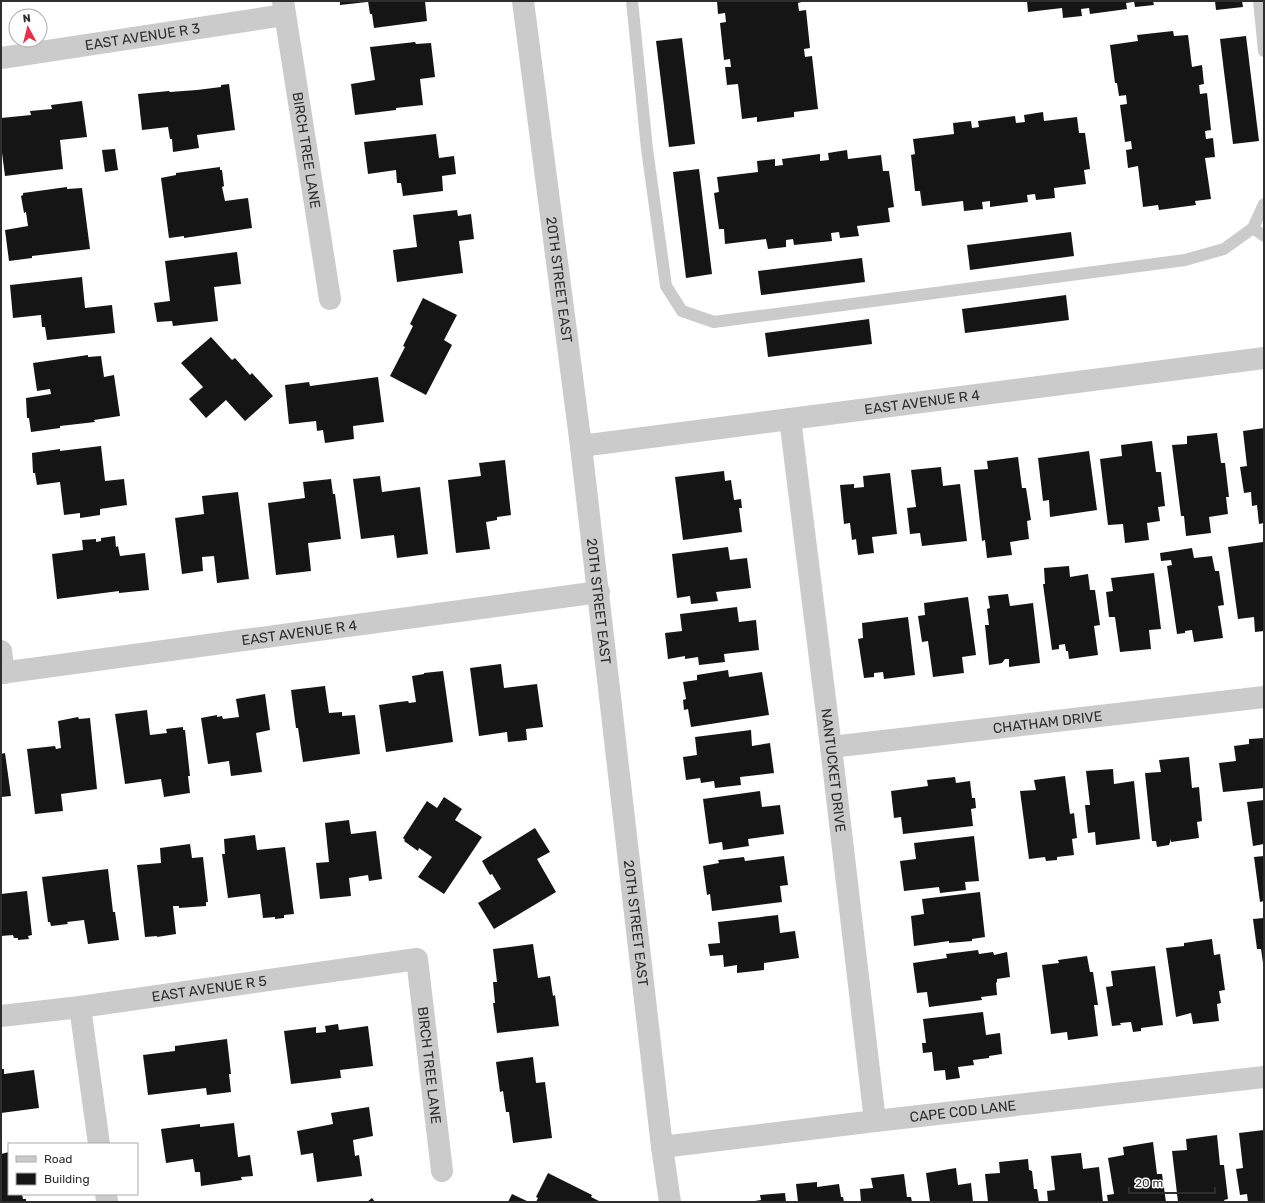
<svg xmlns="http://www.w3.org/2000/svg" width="1265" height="1203" font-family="Rubik,sans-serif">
	<rect width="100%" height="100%" fill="#fff"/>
	<g fill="#151515">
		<path d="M340,1H367V2L340,5Z"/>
		<path d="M368,1H425L427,21L374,28L372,14H370Z"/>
		<path d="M717,1H805L798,3L799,11L806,10L810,48L804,49L805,57L812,56L818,109L794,112V117L757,122V117L742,119L738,84L727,85L725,67H731L730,59L724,60L720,23L726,22L725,13L718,14Z"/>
		<path d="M1027,1H1133V2L1126,3L1127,9L1090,14L1089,8L1081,9L1082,16L1063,18L1062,8L1028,12Z"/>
		<path d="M1134,1H1153L1154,5L1135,7Z"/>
		<path d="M1215,1H1242L1243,7L1216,10Z"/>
		<path d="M1173,31L1174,36L1188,35L1192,67L1202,65L1204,84L1199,85L1200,94L1207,93L1211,130L1205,131L1206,139L1213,138L1215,157L1205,158L1211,199L1195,201L1196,205L1159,210L1158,205L1143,207L1138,166L1128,168L1126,150L1132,149L1131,141L1125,142L1120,105L1127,104L1126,95L1119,96L1117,83H1115L1110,45L1138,41L1137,35Z"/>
		<path d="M1246,36L1259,141L1233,144L1220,39Z"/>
		<path d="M682,38L695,144L669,147L656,41Z"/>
		<path d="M415,42L416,44L431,43L435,77L420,79L423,105L396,108V110L355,115L351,84L375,80L370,47Z"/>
		<path d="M229,84L235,130L197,135L199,148L173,152L172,139H170L168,127L142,130L138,94L169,91L170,92L197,90L221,87V85Z"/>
		<path d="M82,101L87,137L60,140L63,169L5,176L1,145V118L31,115L30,111L52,109L51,105Z"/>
		<path d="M1043,112L1044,121L1077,117L1079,133H1085L1090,169L1084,170L1086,184L1054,188L1055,198L1036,200L1035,194L1027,195L1028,202L990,207V201L982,202L983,209L964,211L963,201L922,206L920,191H915L911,155L915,154L913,139L954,134L953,123L971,121L972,128L979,127L978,121L1015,116L1016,123L1025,122L1024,115Z"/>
		<path d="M436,134L439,158L454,156L456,174L442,176L443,191L403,196L401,183H397L396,170L368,174L364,142Z"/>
		<path d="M115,149L118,170L105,172L102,150Z"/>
		<path d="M847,150L848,159L881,155L883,171H889L894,207L888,208L890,222L857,226L859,236L840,238L839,232L831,233L832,241L794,245L793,239L786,240V247L768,249L766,239L725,244L724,229H719L714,193L719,192L717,177L758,172L757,161L775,159V166L783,165L782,159L820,154V161L829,160L828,153Z"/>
		<path d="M220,167V170H222L224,186L222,187L225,201L248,198L252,228L184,238V236L169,238L161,178L176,175V173Z"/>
		<path d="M699,169L712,274L686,278L673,172Z"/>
		<path d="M67,187V189L82,188L90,249L32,256V258L9,261L5,230L28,226L26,212L24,213L21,196L23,195V193Z"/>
		<path d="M457,210L458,216L471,214L474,239L459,241L463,273L397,282L393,250L417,247L413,215Z"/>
		<path d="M1071,232L1074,256L970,270L967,245Z"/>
		<path d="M237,252L241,284L214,287L218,321L173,326L172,321L157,322L154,303L170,301L165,261Z"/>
		<path d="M862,258L865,282L761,295L758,271Z"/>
		<path d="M82,277L85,308L112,305L115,333L47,340L45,327H42L41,315L13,318L10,285Z"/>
		<path d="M1066,295L1069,320L965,333L962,309Z"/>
		<path d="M423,298L457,315L444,340L452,345L426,395L390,376L405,347L403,346L413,326L410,324Z"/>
		<path d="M869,319L872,344L768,357L765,333Z"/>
		<path d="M211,337L232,360L235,358L250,375L252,373L273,396L245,421L226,400L206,418L189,399L203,387L181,363Z"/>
		<path d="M88,355V357L101,356L104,377L114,375L120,416L94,420L95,422L60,426V428L31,432L29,418H27L26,398L51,394L50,389L37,391L33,363Z"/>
		<path d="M378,377L384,422L353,426L354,439L325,443L323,430L317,431L316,421L289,424L285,385L309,382L310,386Z"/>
		<path d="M1264,428V523L1259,524L1257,505L1252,506L1251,492L1244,493L1240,467L1247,466L1243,431Z"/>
		<path d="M1217,433L1221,463H1225L1229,497H1226L1228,514L1209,517L1211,533L1186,536L1184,516H1181L1172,445L1187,444V436Z"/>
		<path d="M1152,441L1156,472H1161L1165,506L1158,507L1160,521L1147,523L1149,540L1125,543L1123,524L1108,525L1100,459L1122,456L1121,445Z"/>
		<path d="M101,446L105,481L124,479L127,505L100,509V515L80,518V513L64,515L60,482L37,485L35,473H33L32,453L60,449V451Z"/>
		<path d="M1089,451L1097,510L1050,517L1049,500L1043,501L1038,458Z"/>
		<path d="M1018,457L1022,488H1026L1031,520L1027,521L1029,539L1010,542L1012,555L987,558L985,540L982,541L974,470L988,469L987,461Z"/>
		<path d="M505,460L511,515L497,517V520L486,522L490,549L456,553L448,480L481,476L479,463Z"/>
		<path d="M941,467L943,486L960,484L967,541L922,546L920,533L910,534L907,508L916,507L911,470Z"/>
		<path d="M724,471L725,481L731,480L734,500L741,499L742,508H739L742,532L683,540L675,477Z"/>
		<path d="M890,473L897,534L872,537L874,553L858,555L856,539L852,540L850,523L844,524L840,485L854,484V488L864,487L863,476Z"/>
		<path d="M380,476L382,492L420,487L428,554L397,558L394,535L361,539L353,479Z"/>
		<path d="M331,479L333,494H335L341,539L308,543L311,571L276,575L268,503L305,498L303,482Z"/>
		<path d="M238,492L249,579L217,583L214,556L202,557L203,571L182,574L175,518L204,514L202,496Z"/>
		<path d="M115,536L116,547L118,546L120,556L145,553L149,590L119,593V591L57,599L52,554L83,550L82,540L96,539V542L101,541V538Z"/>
		<path d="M1263,542L1264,551V631L1255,632L1254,617L1238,619L1228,547Z"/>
		<path d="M728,547L730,560L747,558L751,588L716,592L718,601L691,604L690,596L677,598L672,554Z"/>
		<path d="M1192,548L1194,558L1212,556L1215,571H1219L1224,605L1218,606L1223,638L1194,642L1192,630L1185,631V633L1177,634L1167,566L1172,565L1171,560L1161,561L1160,553Z"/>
		<path d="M1069,566L1070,577L1088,574L1090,590H1095L1100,625L1094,626L1098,655L1069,659L1068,651H1066L1065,644L1059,645V649L1052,650L1043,584H1045L1044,568Z"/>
		<path d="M1154,573L1161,629L1149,630L1151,649L1120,652L1115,617H1109L1106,592L1113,591L1111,578Z"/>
		<path d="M1008,594L1010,606L1033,603L1040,663L1009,667V659H1005L1002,663L989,665L985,625H989L987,609L990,608L988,596Z"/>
		<path d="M968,597L976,655L962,657L964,673L933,677L928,641L922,642L918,616L925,615L924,603Z"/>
		<path d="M737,607L739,622L756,620L759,650L724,654L725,662L699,665L698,657L685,659V656L668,659L665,633L682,631L680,614Z"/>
		<path d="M908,617L915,675L884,679L883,672L874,673V677L864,678L858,639L863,638L862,623Z"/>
		<path d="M501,664L504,688L537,684L543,727L526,729L527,740L508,742L507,732L479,736L470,668Z"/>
		<path d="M728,670L729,677L762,672L769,715L691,727L688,709L684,710L683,700L686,699L683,682L697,680V675Z"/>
		<path d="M443,671L453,742L386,752L379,705L399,702L408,701L409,703L416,702L412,676L424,674V673Z"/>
		<path d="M325,686L329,713L342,712V716L355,715L360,754L303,762L298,728H296L291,690Z"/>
		<path d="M265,694L270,730L256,733L262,772L231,776L229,761L208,764L201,718L217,715V717L222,716L223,719L239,717L236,699Z"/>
		<path d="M147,710L150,735L167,733L166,729L183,727V730H185L190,776H188L190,793L164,797L161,779L125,784L115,714Z"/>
		<path d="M78,717L79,719L90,718L97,789L61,794L63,811L35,814L27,749L55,746L56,749L61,748L58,721Z"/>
		<path d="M751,730L752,746L770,743L774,773L740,777L741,785L715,788L714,781L701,783L700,778L686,780L683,757L697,755L695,737Z"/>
		<path d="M1264,738V788L1223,792L1219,763L1236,761L1234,746L1249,744V739Z"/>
		<path d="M5,753L11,796L1,797V754Z"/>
		<path d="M1189,757L1192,788L1199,787L1202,821L1197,822L1199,838L1171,842V839L1169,845L1157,847L1156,841H1152L1145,773L1161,772L1159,760Z"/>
		<path d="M1113,769L1114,784L1134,781L1140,839L1096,845L1095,832L1088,833L1085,805H1090L1086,771Z"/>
		<path d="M1065,776L1070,814L1074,813L1077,838L1072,839L1074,855L1057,857V860L1046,861L1045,857L1029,859L1020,791L1036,790L1034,780Z"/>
		<path d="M955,777L956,783L970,781L972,798H975L976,808L971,809L973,826L903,834L901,817L894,818L891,791L928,786L927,780Z"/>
		<path d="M760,791L762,807L780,805L784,834L748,839L749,846L723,850L722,842L709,844L703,799Z"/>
		<path d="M444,797L462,809L455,820L482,837L444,894L418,877L432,857L419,848L418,851L404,841L405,840L403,838L427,801L437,808Z"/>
		<path d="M1264,800V844L1253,846L1247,802Z"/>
		<path d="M349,820L351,834L376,831L382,879L369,881L368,875L349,878L351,896L320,899L316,863L329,862L325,823Z"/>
		<path d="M535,828L550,852L537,859L556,892L494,929L478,903L501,889L492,874L490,875L482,861Z"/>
		<path d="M255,835L257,850L285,847L294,914L284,915V918L275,919V917L263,918L260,894L228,898L222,854H225L224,839Z"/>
		<path d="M974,836L979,881L965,882L966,890L940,893L939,887L904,891L900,861L916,859L914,843Z"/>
		<path d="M190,844L192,858L203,857L208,902H206V906L179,908V906H173L176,934L157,937V936L145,937L137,865L161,863L160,848Z"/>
		<path d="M784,856L788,885L780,886L782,902L712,911L710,894L707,895L703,866L719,863L718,860L744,857L745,861Z"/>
		<path d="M1264,856V901L1260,902L1254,857Z"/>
		<path d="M108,869L113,912H115L119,940L88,944L84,920L67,922L68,924L51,926L50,922H48L42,877Z"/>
		<path d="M27,891L32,935L28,936L29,939L18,940V938H14L13,935L1,936V894Z"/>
		<path d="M980,892L985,937L972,939V941L949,943V941L914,946L911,916L924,914L922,899Z"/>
		<path d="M778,915L780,933L795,931L799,958L764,963V970L737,973V965L724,967L723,955L710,956L708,944L720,943L718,922Z"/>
		<path d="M1264,918V963H1263L1261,949H1257L1253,919Z"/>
		<path d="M1212,939L1214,955L1220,954L1225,990L1219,991L1221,1003L1217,1004L1219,1021L1193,1024L1191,1013L1176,1017L1166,948L1184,946V943Z"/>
		<path d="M533,944L538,978L550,976L553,996L555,995L559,1026L497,1033L493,1003H495L493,982H497L493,949Z"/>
		<path d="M978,950L979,954L993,952L994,955L1007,952L1010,977L997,979V982L996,983L997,995L981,997L982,1000L929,1007L927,992L917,993L913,963L947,958L946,954Z"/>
		<path d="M1087,956L1090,972H1093L1098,1005H1094L1098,1036L1068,1040L1067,1032L1051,1034L1042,965L1059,963L1058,960Z"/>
		<path d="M1155,966L1163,1025L1141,1028V1031L1133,1032L1131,1022L1120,1023L1121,1025L1112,1026L1106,987L1113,986L1111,971Z"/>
		<path d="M983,1012L986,1035L1000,1033L1002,1054L989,1056V1058L973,1060L974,1065L958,1067L960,1078L946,1080L945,1070L934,1071L932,1052L923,1053L922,1043H926L923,1019Z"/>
		<path d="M338,1024L339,1030L368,1026L373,1066L340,1070L341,1078L291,1084L284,1031L316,1027V1033L326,1032L325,1026Z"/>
		<path d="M227,1039L231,1074H229L231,1092L207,1095L206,1088L148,1095L143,1055L175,1051V1046Z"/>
		<path d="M533,1057L536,1083L545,1082L552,1138L513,1143L509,1112H506L503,1091L500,1092L496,1062Z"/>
		<path d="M1,1069H4V1074L34,1070L39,1108L1,1113Z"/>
		<path d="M369,1107L373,1136L353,1140L355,1156L359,1155L362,1176L317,1182L313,1153L301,1155L297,1131L333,1124L331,1113Z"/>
		<path d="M234,1123L238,1157L250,1155L253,1176L241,1177L242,1180L201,1186L200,1172H195L193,1159L166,1163L161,1129L200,1124V1127Z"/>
		<path d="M1264,1130V1202H1248L1247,1194L1240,1195L1236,1169L1243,1168L1239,1133Z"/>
		<path d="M1217,1135L1220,1165H1224L1228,1199L1224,1200L1225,1202H1178L1172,1151L1187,1150L1186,1139Z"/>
		<path d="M1153,1142L1157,1174H1162L1166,1202H1108L1107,1195L1114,1194L1108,1158L1124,1155L1123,1147Z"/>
		<path d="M9,1152V1194H22L23,1199H26V1202H1V1154Z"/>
		<path d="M1081,1153L1083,1169L1099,1167L1103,1202H1048L1047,1191L1055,1190L1051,1156Z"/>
		<path d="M1028,1159L1029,1170L1032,1171L1034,1189H1037L1039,1202H988L985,1174L1000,1173L999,1162Z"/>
		<path d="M956,1168L958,1185L971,1183L973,1202H930L926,1173Z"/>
		<path d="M548,1173L592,1195L591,1197L601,1202H536L538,1198L536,1197Z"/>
		<path d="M904,1174L907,1197H911L912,1202H861L860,1189L873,1188L871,1178Z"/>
		<path d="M817,1182V1187L839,1184L841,1197H843L844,1202H798L796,1184Z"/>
		<path d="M785,1193L786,1202H749L761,1200L760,1195Z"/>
		<path d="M512,1194L529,1202H508Z"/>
		<path d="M372,1198L375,1202H367Z"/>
	</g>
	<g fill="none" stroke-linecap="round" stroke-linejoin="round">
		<g stroke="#cbcbcb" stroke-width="12">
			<path d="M632,1L647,149L666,286L682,311L714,322L1185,260L1224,249L1253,228L1264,204"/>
			<path d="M1259,1L1264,51"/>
			<path d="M1253,228L1264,236"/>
		</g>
		<g stroke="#cbcbcb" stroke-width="22">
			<path id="s1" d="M283,1L330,299"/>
			<path id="s2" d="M1,58L284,15"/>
			<path id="s3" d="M790,419L831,747L875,1121"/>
			<path id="s4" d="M581,446L1264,358"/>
			<path d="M1,651L4,673"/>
			<path id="s5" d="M831,747L1264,697"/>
			<path d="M80,1007L99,1144"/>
			<path id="s6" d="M1,1016L80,1007L417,959L442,1171"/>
			<path id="s7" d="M662,1147L875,1121L1264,1077"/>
			<path d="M106,1194L107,1201"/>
		</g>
		<g stroke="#cbcbcb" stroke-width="22">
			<path id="s8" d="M523,1L581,446L662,1147L670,1202"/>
			<path id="s9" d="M1,673L599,592"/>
		</g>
	</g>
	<g text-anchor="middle" stroke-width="4" stroke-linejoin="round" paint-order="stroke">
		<g font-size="14" fill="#2e2e2e" stroke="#fff">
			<text dy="5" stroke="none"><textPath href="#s2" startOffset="143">EAST AVENUE R 3</textPath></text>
			<text dy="5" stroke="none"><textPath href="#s1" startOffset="151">BIRCH TREE LANE</textPath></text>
			<text dy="5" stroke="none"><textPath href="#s8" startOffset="281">20TH STREET EAST</textPath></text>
			<text dy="5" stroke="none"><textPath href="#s4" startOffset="344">EAST AVENUE R 4</textPath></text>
			<text dy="5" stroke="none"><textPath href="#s8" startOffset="605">20TH STREET EAST</textPath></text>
			<text dy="5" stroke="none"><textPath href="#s9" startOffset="301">EAST AVENUE R 4</textPath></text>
			<text dy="5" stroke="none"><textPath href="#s5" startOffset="218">CHATHAM DRIVE</textPath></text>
			<text dy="5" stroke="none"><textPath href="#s3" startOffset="354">NANTUCKET DRIVE</textPath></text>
			<text dy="5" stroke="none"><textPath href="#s8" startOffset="929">20TH STREET EAST</textPath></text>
			<text dy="5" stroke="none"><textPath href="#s6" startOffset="210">EAST AVENUE R 5</textPath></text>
			<text dy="5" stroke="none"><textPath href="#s6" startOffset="527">BIRCH TREE LANE</textPath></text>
			<text dy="5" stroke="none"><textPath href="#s7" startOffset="303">CAPE COD LANE</textPath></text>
		</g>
	</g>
	<rect width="1265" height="1203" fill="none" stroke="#2e2e2e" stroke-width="4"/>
	<rect x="8" y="1143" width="130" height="52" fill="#ffffff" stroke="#ababab"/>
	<rect x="16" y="1156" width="20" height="6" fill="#cbcbcb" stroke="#ababab"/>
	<text x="44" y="1163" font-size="12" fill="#2e2e2e">Road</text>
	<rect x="16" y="1173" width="20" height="12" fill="#151515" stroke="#ababab"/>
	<text x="44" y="1183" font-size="12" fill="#2e2e2e">Building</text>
	<g transform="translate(28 28) rotate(353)"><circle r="19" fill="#ffffff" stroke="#ababab"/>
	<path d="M0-3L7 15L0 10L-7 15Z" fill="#e43148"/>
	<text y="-6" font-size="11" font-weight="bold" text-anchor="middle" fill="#2e2e2e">N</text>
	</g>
	<path d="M1129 1187v6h86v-6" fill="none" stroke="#2e2e2e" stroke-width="2"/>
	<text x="1135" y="1187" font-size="12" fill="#2e2e2e" stroke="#ffffff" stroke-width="3" paint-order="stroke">20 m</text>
</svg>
